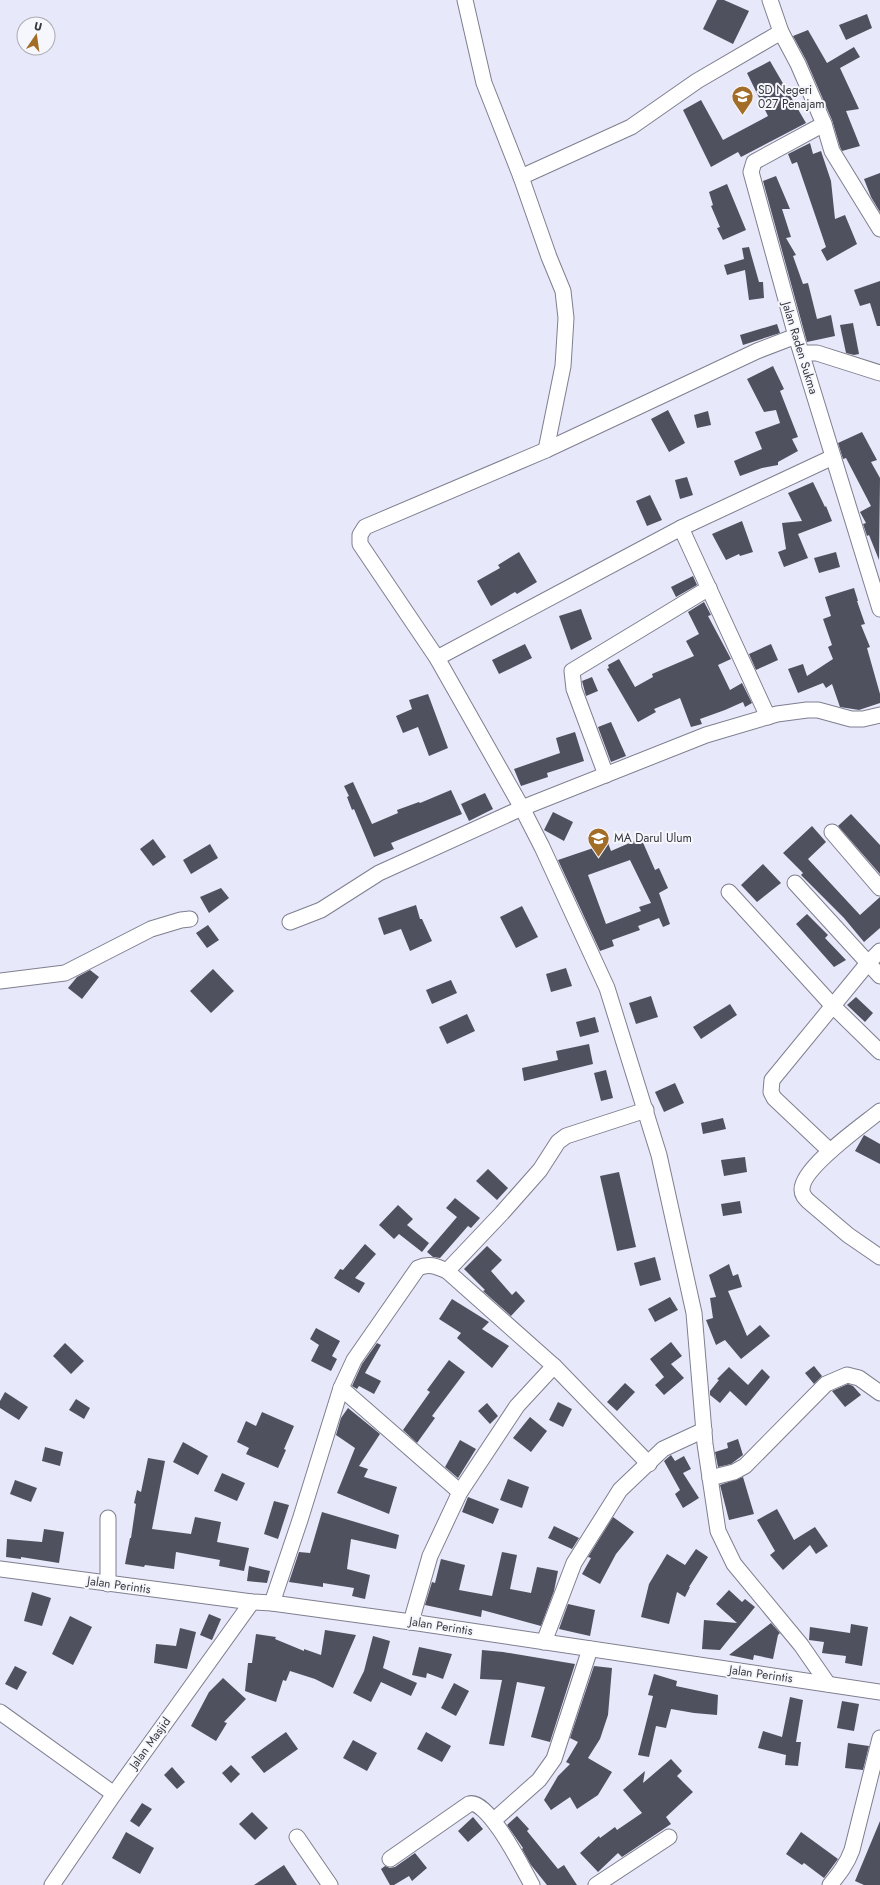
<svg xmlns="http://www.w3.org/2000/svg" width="880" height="1885" font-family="Jost,sans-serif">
	<rect width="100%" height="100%" fill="#e7e8fa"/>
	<g fill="#50515f" fill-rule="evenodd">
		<path d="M717,0H724L749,11L733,44L703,29Z"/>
		<path d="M867,14L872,28L846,40L839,25Z"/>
		<path d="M808,30L827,63L854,47L860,57L840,68L859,109L846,111L860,146L842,151L840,147L832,120L806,60L793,36Z"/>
		<path d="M770,61L806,123L741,157L738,152L711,167L683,110L701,100L723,140L768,116L747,73Z"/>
		<path d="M810,143L813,154L821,151L831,181L835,219L845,215L857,244L827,261L821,250L826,247L797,162L792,164L788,154Z"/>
		<path d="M880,173V212L871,197L864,179Z"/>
		<path d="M776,176L790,209H782L791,237L786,238L796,255L793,256L803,284L808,283L817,319L831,315L835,336L807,342L763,181Z"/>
		<path d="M727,184L746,230L723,240L717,228L720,227L711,206L713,205L709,192Z"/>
		<path d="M749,247L759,282H763L764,298L749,300L745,270L727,275L724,265L744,259L742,248Z"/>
		<path d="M880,281V326H877L870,303L860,306L854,290Z"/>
		<path d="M853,323L859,354L854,355L846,353L840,325Z"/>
		<path d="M777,324L780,333L743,345L740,335Z"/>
		<path d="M773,366L784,389L780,391L798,437L792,439L798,451L778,462V465L762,468L740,476L734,461L762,449L755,432L780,423L776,410L764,412L747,379Z"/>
		<path d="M668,410L685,443L669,452L651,419Z"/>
		<path d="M708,411L711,425L697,428L694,415Z"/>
		<path d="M862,432L877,460L871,462L880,478L879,560L869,535L867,536L863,524L866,523L860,512L871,506L846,458L843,459L838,443Z"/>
		<path d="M687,477L693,495L680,499L675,480Z"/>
		<path d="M813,482L825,507L826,506L832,521L798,534L808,558L784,567L778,552L786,549L782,523L802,521L788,493Z"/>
		<path d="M650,495L662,520L647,526L636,501Z"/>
		<path d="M742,521L753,552L740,556L739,554L726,560L712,534Z"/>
		<path d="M519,552L537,582L517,594L515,592L491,606L477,581L500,568L498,565Z"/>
		<path d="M836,552L840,567L819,573L814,558Z"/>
		<path d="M693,576L697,585L676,597L671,587Z"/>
		<path d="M854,588L858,601H857L865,624L861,625L870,647L867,648L880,694V703L859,710L840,707L832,684L826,688L823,683L798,693L788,669L803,664L807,676L833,659L828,647L832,645L823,619L831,616L825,597Z"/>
		<path d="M704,602L711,615L708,616L731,659L718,665L730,690L742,683L752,703L745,707L743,702L725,710L700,719L702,724L691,727L680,698L654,709L656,712L638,722L607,669L609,668L608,665L619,659L635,687L653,677L652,674L694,656L686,641L699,634L688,612Z"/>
		<path d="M581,609L592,639L571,650L559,616Z"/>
		<path d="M525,644L532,658L499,674L492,660Z"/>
		<path d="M771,644L778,660L756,670L749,654Z"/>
		<path d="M592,677L598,691L586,696L582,681Z"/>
		<path d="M428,694L448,748L429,756L418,727L403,733L396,716L412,709L409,700Z"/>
		<path d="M611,722L626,756L611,762L598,727Z"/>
		<path d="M575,732L584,761L547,773L548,777L521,786L514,769L560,753L556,738Z"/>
		<path d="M353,782L372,824L398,813L397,810L419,802L420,803L451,790L462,814L391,843L394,849L374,857L354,809L352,810L347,797L349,796L344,786Z"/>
		<path d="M485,793L493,809L469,821L461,804Z"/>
		<path d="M553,812L573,822L564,841L544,830Z"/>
		<path d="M851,814L880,845V874L838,826Z"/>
		<path d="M812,826L826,842L808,859L860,915L880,897V928L864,942L844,918L801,875L803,873L783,853Z"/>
		<path d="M641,838L655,870L659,868L668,888L659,893L670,924L663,927L659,918L638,926L640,930L612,940L614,946L600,951L558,860L608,843L611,851ZM630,860L651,903L639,907L641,911L606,924L588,875Z"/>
		<path d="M153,839L166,857L153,866L140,849Z"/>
		<path d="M210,844L218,858L191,874L183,860Z"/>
		<path d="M763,864L781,883L757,902L741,885Z"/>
		<path d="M221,888L229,898L209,913L200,897Z"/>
		<path d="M416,905L420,919H422L432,941L410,951L401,929L384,935L378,918Z"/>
		<path d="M522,906L538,937L516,948L500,917Z"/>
		<path d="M807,914L828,935L825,938L846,960L834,967L796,924Z"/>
		<path d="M208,925L219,940L207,948L196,933Z"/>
		<path d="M566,968L572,986L551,992L546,974Z"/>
		<path d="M213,969L234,991L211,1013L190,991Z"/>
		<path d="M90,970L99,977L82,999L68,988L77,977Z"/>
		<path d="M451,980L457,993L432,1004L426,990Z"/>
		<path d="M651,996L658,1017L636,1024L629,1003Z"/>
		<path d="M856,997L873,1013L865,1022L847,1005Z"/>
		<path d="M730,1004L737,1015L701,1039L693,1027Z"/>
		<path d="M467,1014L475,1031L447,1044L439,1027Z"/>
		<path d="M595,1017L599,1032L580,1037L576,1022Z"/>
		<path d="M589,1044L593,1064L524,1081L522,1068L558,1060L556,1051Z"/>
		<path d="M606,1070L613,1098L601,1101L594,1073Z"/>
		<path d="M675,1083L684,1103L664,1112L655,1092Z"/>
		<path d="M723,1118L726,1129L703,1134L701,1123Z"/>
		<path d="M864,1135L880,1144V1164L855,1151Z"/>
		<path d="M745,1157L747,1172L724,1176L721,1160Z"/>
		<path d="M488,1169L508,1188L497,1200L476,1181Z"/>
		<path d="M619,1172L636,1247L617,1251L600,1176Z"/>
		<path d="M455,1198L480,1218L471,1228L468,1226L440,1258L433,1257L427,1252L457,1217L446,1208Z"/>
		<path d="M740,1201L742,1213L723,1216L721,1204Z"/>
		<path d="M398,1205L413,1219L407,1225L429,1243L422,1252L399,1234L394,1239L379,1225Z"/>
		<path d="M365,1244L376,1254L355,1278L365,1283L359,1293L334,1278L340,1269L343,1270Z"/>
		<path d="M487,1246L502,1260L491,1271L512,1295L516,1291L525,1301L511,1316L483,1291L485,1290L464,1269Z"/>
		<path d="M655,1257L661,1280L640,1286L634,1263Z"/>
		<path d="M729,1264L733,1276L738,1274L742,1287L728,1291L747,1336L760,1325L770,1336L741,1359L725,1340L716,1345L706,1320L713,1318L710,1298L716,1297L709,1275Z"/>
		<path d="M670,1297L678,1310L655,1322L648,1309Z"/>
		<path d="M452,1299L489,1322L482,1329L509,1346L492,1368L457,1338L461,1333L439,1319Z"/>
		<path d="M316,1328L340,1341L332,1356L337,1359L331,1371L311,1361L319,1345L310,1339Z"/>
		<path d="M671,1342L682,1356L671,1364L684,1378L664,1395L655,1385L664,1377L650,1359Z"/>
		<path d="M65,1343L84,1361L71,1374L53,1356Z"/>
		<path d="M377,1343L381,1345L365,1373L381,1381L374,1394L359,1386L357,1389L352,1386L362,1364Z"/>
		<path d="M449,1360L465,1372L432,1416L435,1418L417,1443L403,1430L430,1392L427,1390Z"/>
		<path d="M814,1366L822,1376L814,1384L805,1373Z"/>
		<path d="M729,1367L748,1385L762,1369L770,1377L746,1406L730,1391L720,1403L710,1395V1391L719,1380L717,1379Z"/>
		<path d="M625,1383L635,1392L617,1411L607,1402Z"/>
		<path d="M848,1384L853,1386L861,1395L845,1407L832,1391Z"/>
		<path d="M5,1392L28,1407L19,1420L0,1408V1401Z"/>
		<path d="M76,1399L90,1408L84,1419L69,1410Z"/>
		<path d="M558,1402L572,1409L563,1427L549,1420Z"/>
		<path d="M487,1403L498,1416L490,1424L478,1411Z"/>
		<path d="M348,1408L380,1434L359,1466L368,1469L364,1477L397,1487L389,1514L337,1493L355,1448L336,1435L341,1418Z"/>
		<path d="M262,1412L294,1426L284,1449L286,1450L278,1468L246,1454L249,1448L237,1442L246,1421L256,1426Z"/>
		<path d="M530,1417L547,1431L531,1452L513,1438Z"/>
		<path d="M738,1439L743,1455L731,1464L718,1467L715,1452L728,1448L727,1443Z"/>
		<path d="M460,1440L476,1449L458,1478L445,1467Z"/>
		<path d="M183,1442L208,1456L198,1475L173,1462Z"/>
		<path d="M45,1447L63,1452L60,1466L42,1461Z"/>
		<path d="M671,1455L675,1461L684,1456L691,1469L683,1473L699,1498L683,1508L675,1494L680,1490L664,1461Z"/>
		<path d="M148,1458L165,1461L152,1529L191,1534L195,1517L221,1522L217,1542L249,1548L244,1571L219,1566L220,1560L176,1552L174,1569L145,1565L144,1567L125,1564L130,1538H131L136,1504L134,1503L137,1490L141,1492Z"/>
		<path d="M222,1473L245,1483L237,1501L214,1491Z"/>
		<path d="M743,1477L754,1514L729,1520L720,1485Z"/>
		<path d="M508,1479L529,1487L522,1508L500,1500Z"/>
		<path d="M15,1480L37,1488L31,1502L10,1494Z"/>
		<path d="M468,1497L499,1509L493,1524L462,1512Z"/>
		<path d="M274,1501L289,1505L278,1539L264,1534Z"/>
		<path d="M777,1509L794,1540L815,1527L828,1546L816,1554L810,1545L783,1570L770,1555L775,1551L757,1520Z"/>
		<path d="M322,1512L399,1535L396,1549L351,1539L347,1569L370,1575L365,1599L352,1596L354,1588L323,1583V1587L289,1582L299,1552L310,1553Z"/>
		<path d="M613,1517L634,1532L616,1554L600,1584L582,1574L591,1558L588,1557Z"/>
		<path d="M554,1526L579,1538L572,1549L548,1538Z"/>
		<path d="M44,1529L64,1532L59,1563L21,1557V1559L6,1557L7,1539L42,1542Z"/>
		<path d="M696,1549L708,1557L689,1587H690L685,1597L677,1592L669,1624L641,1617L649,1584L667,1554L685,1565Z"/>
		<path d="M502,1552L517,1555L510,1589L531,1593L537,1567L558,1571L554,1591L541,1626L482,1610L481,1617L425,1605L432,1582L435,1583L441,1559L465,1565L459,1590L492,1596Z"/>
		<path d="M249,1566L270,1571L267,1583L247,1581Z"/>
		<path d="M729,1590L742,1602L745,1599L755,1607L720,1650L702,1649L704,1620L737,1623L716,1604Z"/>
		<path d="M32,1592L51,1598L42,1626L24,1621Z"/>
		<path d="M568,1604L595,1610L590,1636L559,1629Z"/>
		<path d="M209,1614L221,1619L212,1640L200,1635Z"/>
		<path d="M70,1616L92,1627L73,1665L52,1654Z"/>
		<path d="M771,1623L780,1633L778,1635L773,1659L754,1655L753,1660L729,1655Z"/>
		<path d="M851,1624L868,1627L862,1666L845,1663L846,1656L822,1653L824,1642L809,1640L810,1627L850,1633Z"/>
		<path d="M180,1628L196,1632L187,1669L154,1663L156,1644L176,1646Z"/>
		<path d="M325,1630L356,1635L333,1688L315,1679L290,1671L286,1681L283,1680L276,1702L245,1691L248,1663H252L256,1634L276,1637L275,1639L304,1651V1649L321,1655Z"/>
		<path d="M373,1636L390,1641L383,1668L417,1683L411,1696L381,1682L371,1702L353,1693L364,1671Z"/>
		<path d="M419,1647L452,1654L443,1679L427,1673L426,1678L412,1675Z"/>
		<path d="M482,1650L503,1652L575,1664L550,1742L531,1737L545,1687L517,1682L504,1746L489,1744L502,1680L480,1679Z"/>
		<path d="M15,1666L27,1672L17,1690L5,1684Z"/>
		<path d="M594,1666L612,1668L608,1715L600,1739L588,1758L612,1772L598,1795L577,1809L570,1797L551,1810L544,1800L558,1776L570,1764L566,1762L578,1742L570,1738Z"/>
		<path d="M654,1674L677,1681L676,1686L718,1695L717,1715L694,1713L671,1709L666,1728L656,1726L649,1757L638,1755L653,1696L648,1695Z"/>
		<path d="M223,1678L246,1699L224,1722L227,1723L216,1741L191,1726L209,1692Z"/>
		<path d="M454,1683L469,1691L456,1716L441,1708Z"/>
		<path d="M790,1697L803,1700L796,1742H801L798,1766L785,1765L786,1755L758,1748L763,1731L782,1737Z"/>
		<path d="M842,1701L859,1704L854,1731L837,1728Z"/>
		<path d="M286,1732L298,1749L264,1773L251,1757Z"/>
		<path d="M426,1732L451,1746L442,1762L417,1749Z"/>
		<path d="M353,1740L377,1753L367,1771L343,1758Z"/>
		<path d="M848,1743L869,1746L863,1770L845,1768Z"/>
		<path d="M671,1759L682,1771L677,1776L693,1792L666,1817L671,1824L622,1857L618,1853L598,1872L580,1853L599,1836L600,1838L615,1827L617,1830L642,1813L623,1790L645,1771L643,1783Z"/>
		<path d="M231,1765L240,1774L231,1783L222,1773Z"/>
		<path d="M172,1767L185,1782L177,1789L164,1775Z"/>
		<path d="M142,1803L152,1809L139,1827L130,1821Z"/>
		<path d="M252,1812L268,1828L255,1840L239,1824Z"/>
		<path d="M517,1816L529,1829L527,1831L558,1869L564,1865L577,1885H547L531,1865L522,1849L523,1848L507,1825Z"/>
		<path d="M473,1817L483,1829L468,1842L458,1831Z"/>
		<path d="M880,1821V1885H864L855,1881Z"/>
		<path d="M126,1832L154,1848L140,1874L112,1858Z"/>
		<path d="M801,1832L838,1859L824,1878L804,1863L802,1865L786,1854Z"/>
		<path d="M415,1853L427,1868L412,1881L409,1876L394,1885H390L381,1869L385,1866L390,1868L395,1867Z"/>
		<path d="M284,1865L297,1885H254Z"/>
	</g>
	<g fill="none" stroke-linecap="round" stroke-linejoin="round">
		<defs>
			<g id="street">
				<path d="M465,0L484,83L521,177L549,257L563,291L566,318L563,366L546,450"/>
				<path d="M770,0L781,32L798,64L824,124L832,151L880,229"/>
				<path d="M824,124L754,162L751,172L796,336L880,609"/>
				<path d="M521,177L631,127L697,81L781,32"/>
				<path d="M796,336L757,351L546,450L365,527L360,535V544L437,658L522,808L542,847L607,988L659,1155L694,1313L705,1444L718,1531L734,1564L801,1645L828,1684"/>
				<path d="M802,353H817L880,373"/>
				<path d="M681,528L833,457"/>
				<path d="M437,658L681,528L768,717"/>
				<path d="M606,775L574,689L572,671L709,588"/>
				<path d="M832,832L880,888"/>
				<path d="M795,883L880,976"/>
				<path d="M729,892L832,1005L880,1052"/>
				<path d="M290,922L321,910L379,873L522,808L706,735L777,714L807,710H818L851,719H863L880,715"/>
				<path d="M0,981L65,973L151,929L181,920L190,919"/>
				<path d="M880,1111C863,1125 801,1168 802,1190C802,1195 805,1198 808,1201L848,1235L880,1257"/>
				<path d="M830,1151L774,1098L771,1092L772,1080L868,963L880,951"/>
				<path d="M447,1271L502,1213L540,1170L558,1142L566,1136L646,1110"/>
				<path d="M341,1388L460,1492"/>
				<path d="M710,1478L734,1472L745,1466L826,1384L847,1375L859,1378L880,1393"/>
				<path d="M0,1569L252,1602L272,1603L411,1622L880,1692"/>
				<path d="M108,1584V1518"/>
				<path d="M272,1603L300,1520L341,1388L354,1360L418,1268C429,1263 436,1266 447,1271L554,1366L649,1464"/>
				<path d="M411,1622L430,1556L460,1492L517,1406L554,1366"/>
				<path d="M544,1642L574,1563L620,1490L663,1449L704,1430"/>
				<path d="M0,1712L114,1794"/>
				<path d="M494,1820L539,1780L554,1759L590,1649"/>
				<path d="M297,1837L330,1885"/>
				<path d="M390,1859L469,1804C488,1798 523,1869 532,1885"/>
				<path d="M52,1885L114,1794L252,1602"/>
				<path d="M596,1885L669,1837"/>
				<path d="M830,1885C839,1874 847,1864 852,1850L880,1738"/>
			</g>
		</defs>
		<use href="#street" stroke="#7e7f8f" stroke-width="17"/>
		<use href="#street" stroke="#fff" stroke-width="15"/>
	</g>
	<defs>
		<symbol id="school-pin" viewBox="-11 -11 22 30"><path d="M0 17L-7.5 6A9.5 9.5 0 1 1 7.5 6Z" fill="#a26d26" stroke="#f6f6fd"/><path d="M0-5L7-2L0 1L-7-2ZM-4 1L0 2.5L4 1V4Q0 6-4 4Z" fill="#fff"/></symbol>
	</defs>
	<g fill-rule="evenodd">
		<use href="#school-pin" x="730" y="84" width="25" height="34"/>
		<use href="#school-pin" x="586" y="826" width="25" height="34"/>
	</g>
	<g text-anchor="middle" stroke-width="4" stroke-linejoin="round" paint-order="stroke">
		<g font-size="12" fill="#37373e" stroke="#f6f6fd" text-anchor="start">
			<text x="758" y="94">SD Negeri<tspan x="758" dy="14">027 Penajam</tspan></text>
			<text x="614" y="842">MA Darul Ulum</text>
		</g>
		<g font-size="12" fill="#37373e" stroke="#f6f6fd">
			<text transform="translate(800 348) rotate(73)" y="4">Jalan Raden Sukma</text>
			<text transform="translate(119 1585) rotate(8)" y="4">Jalan Perintis</text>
			<text transform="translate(441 1626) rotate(9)" y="4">Jalan Perintis</text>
			<text transform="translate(761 1674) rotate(8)" y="4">Jalan Perintis</text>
			<text transform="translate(150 1743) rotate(-54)" y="4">Jalan Masjid</text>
		</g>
	</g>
	<g transform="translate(36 36) rotate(13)"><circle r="19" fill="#f6f6fd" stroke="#aaaab1"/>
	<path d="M0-3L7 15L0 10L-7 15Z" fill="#a26d26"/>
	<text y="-6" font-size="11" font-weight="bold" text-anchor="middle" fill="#37373e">U</text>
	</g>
</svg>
